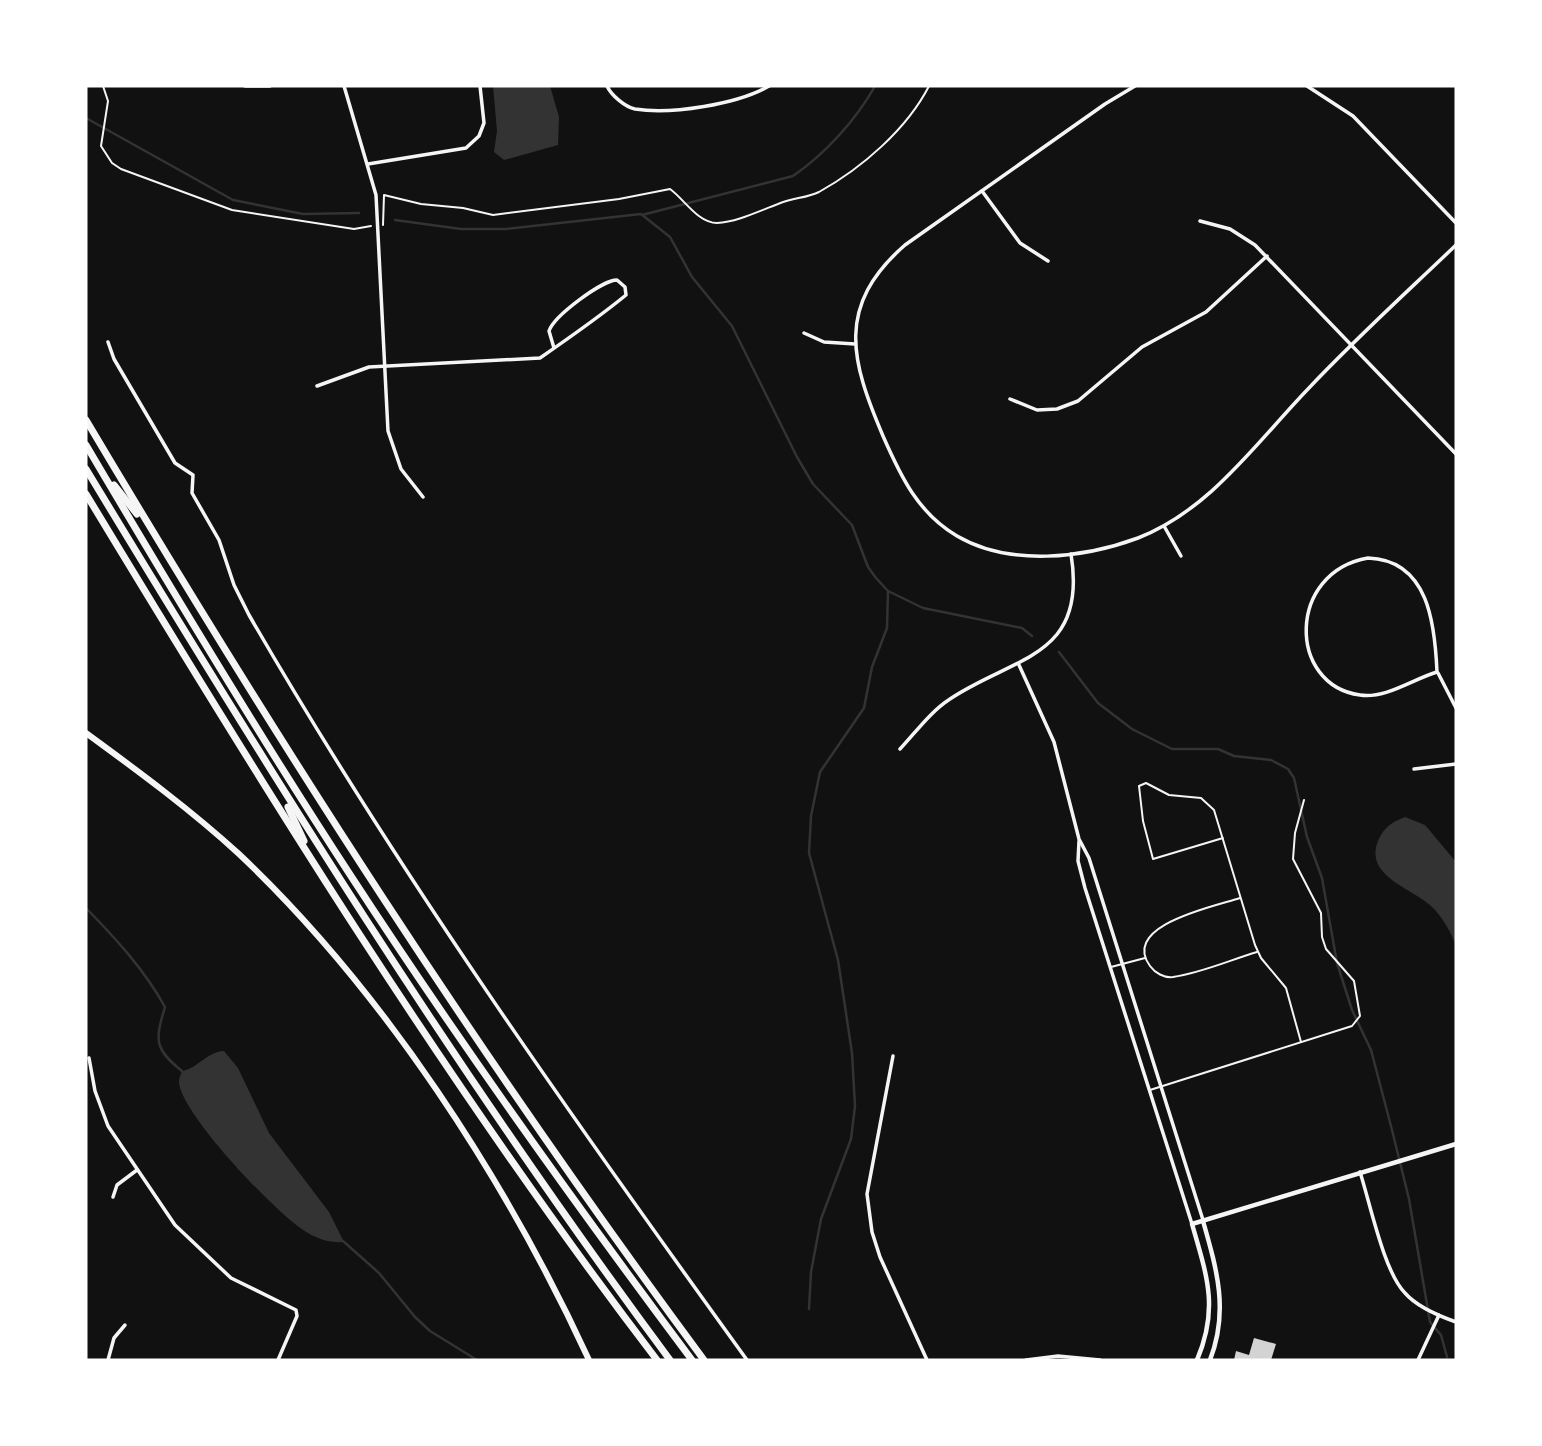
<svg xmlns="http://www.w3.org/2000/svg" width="1542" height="1446" font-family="'Asap Condensed',sans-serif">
	<rect width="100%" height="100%" fill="#111"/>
	<g fill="#333">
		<path d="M493,86H550L559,117L558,145L504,160L494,152L497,131Z"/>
		<path d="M1405,817L1425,825L1456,862V947C1452,933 1442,916 1431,906C1412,888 1364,876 1378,841C1383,828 1392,822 1405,817Z"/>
		<path d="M224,1051L238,1068L269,1133L329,1212L344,1242C331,1243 320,1240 308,1233C281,1219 178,1111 179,1081C179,1078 181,1074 182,1071C197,1069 206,1052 224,1051Z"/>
	</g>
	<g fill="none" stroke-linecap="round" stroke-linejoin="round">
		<g stroke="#333" stroke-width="2.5">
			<path d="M86,118L233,200L303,214L359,213"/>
			<path d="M642,215L793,176C825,154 856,120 875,86"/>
			<path d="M395,220L461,229H506L641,214L670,237L692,277L732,326L797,457L813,484L852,525L868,567L876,578L888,591L923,608L1022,628L1032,636"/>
			<path d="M1059,652L1098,703L1132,729L1172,749H1218L1234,756L1271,760L1288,769L1294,778L1307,837L1322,878L1337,963L1352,1010L1371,1050L1392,1130L1409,1199L1430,1322L1441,1335L1447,1357"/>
			<path d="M86,908C116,939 144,969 165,1007C155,1040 154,1049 182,1071"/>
			<path d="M343,1241L379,1273L415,1317L430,1331L477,1360"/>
			<path d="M809,1309L811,1272L821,1219L851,1139L855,1106L852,1053L838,960L809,853L811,816L820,772L864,708L872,667L887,628L888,591"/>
		</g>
	</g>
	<path fill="#d3d3d3" d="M1254,1338L1276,1344L1271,1360H1234L1236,1351L1249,1355Z"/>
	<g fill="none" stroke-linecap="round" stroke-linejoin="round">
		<g stroke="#f5f5f5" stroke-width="2">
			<path d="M103,86L108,101L101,146L112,163L121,169L232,210L354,229L371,226"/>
			<path d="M383,225L384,195L421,204L463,208L493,215L619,199L670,189C684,199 698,223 717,223C737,222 759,211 778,204C791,198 807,198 819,192C862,168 907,129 929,86"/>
		</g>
		<g stroke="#f5f5f5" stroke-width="2">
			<path d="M1223,838L1153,859L1143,821L1139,786L1146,783L1169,795L1201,798L1214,810L1255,945L1261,958L1286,988L1301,1042"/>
			<path d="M1240,898C1216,906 1120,925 1150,966C1155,973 1164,978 1173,977C1201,973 1230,960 1257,952"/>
			<path d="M1111,967L1145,958"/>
			<path d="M1150,1090L1352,1026L1360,1016L1354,981L1326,949L1322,937L1321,913L1293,859L1295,833L1304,800"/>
		</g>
		<g stroke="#f5f5f5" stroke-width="3.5">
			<path d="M245,86H270"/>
			<path d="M344,86L376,195L388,431L401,469L423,497"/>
			<path d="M607,86C611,95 625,107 635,109C671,115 738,104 769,86"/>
			<path d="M1135,86L1105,104L905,245C835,306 851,361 883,436C901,477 918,513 957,536C1010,567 1084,558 1138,538C1210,510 1256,443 1308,389C1355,339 1407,292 1456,245"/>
			<path d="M1307,86L1353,116L1456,223"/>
			<path d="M368,164L466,148L479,136L484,123L480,86"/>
			<path d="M982,191L1020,243L1048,261"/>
			<path d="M1200,221L1230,229L1255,245L1456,454"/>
			<path d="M804,333L824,342L855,344"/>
			<path d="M108,342L114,359L175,463L193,475L192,493L219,540L234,585L249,615C398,873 573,1119 747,1360"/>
			<path d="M317,386L369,367L540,358C569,338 598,318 626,295L625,287L617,280C602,280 554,316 549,331L554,348"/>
			<path d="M1010,399L1037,410L1057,409L1078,401L1142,347L1206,312L1267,256"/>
			<path d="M1164,526L1181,556"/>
			<path d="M1368,558C1429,560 1435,625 1437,672C1413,679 1386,699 1360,695C1287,685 1287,572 1368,558Z"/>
			<path d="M1019,665L1054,742L1079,839L1089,858L1203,1220"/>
			<path d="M1438,673L1456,708"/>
			<path d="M900,749C916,732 930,712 950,699C1014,656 1088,658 1071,554"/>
			<path d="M1414,769L1456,764"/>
			<path d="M1079,841L1078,861L1085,888L1192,1224"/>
			<path d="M893,1056L867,1194L872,1232L880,1257L927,1360"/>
			<path d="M89,1058L95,1091L108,1126L175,1225L231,1278L296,1310L297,1316L278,1360"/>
			<path d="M1360,1172C1370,1203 1384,1272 1405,1293C1417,1307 1439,1316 1456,1322"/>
			<path d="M113,1197L117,1185L137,1170"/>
			<path d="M108,1360L114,1338L125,1325"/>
			<path d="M1026,1360L1058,1356L1100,1360"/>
			<path d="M1418,1360L1439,1315"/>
		</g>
		<g stroke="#f5f5f5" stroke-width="4.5">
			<path d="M1203,1221C1217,1270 1229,1311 1210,1360"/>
			<path d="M1197,1360C1219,1308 1207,1276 1192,1224L1456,1144"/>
		</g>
		<path stroke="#f5f5f5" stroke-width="6" d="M86,733C138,771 191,810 239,854C384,991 506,1180 589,1360"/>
		<g stroke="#f5f5f5" stroke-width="7">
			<path d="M86,420C278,743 480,1058 704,1360"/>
			<path d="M86,445C171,589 257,732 349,873C457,1039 573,1201 692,1360"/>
			<path d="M86,469C270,773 458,1075 670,1360"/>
			<path d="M114,485L137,514"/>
			<path d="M86,494C265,790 447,1085 657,1360"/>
			<path d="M288,807L304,841"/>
		</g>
	</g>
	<rect width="1542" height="1446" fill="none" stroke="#ffffff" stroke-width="175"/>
</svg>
